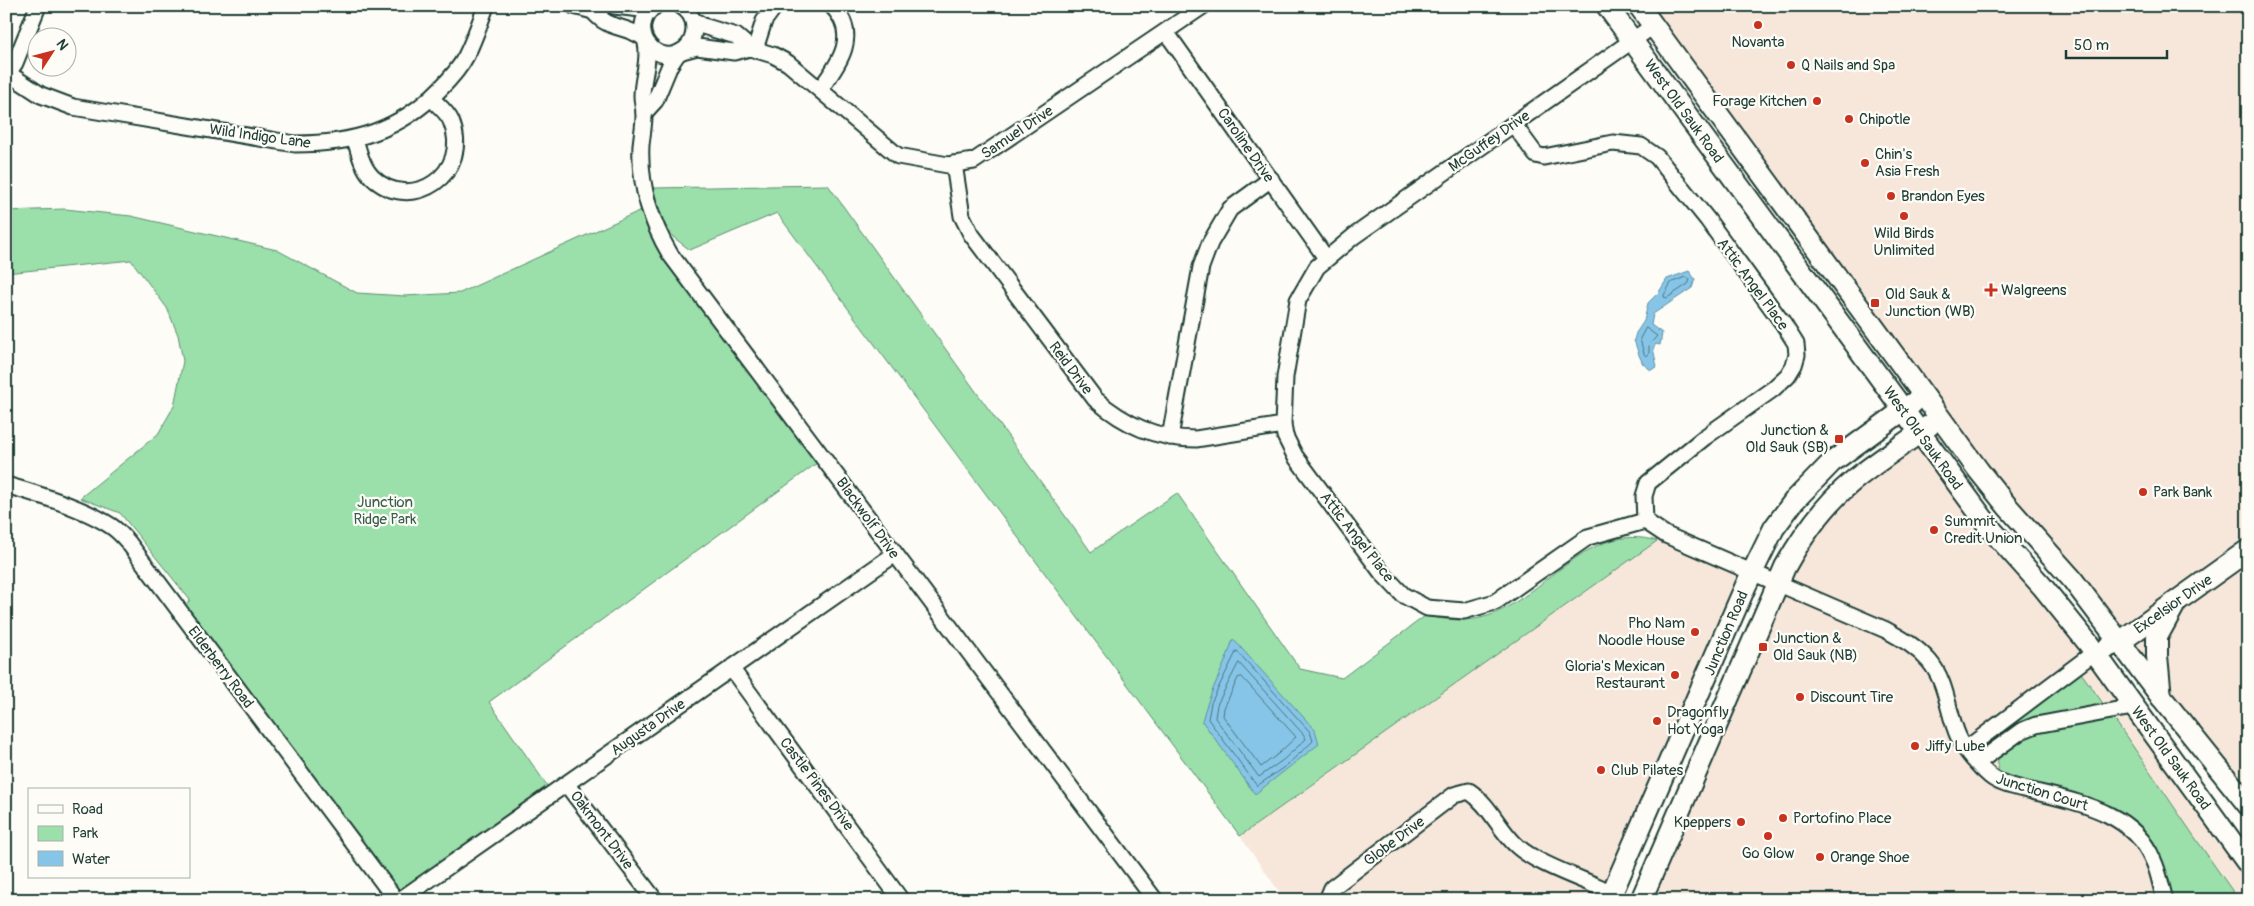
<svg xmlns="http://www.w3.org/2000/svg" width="2254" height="906" font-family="Pangolin,sans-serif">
	<rect width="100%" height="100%" fill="#fdfcf7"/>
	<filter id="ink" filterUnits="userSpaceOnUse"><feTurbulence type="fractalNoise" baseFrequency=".02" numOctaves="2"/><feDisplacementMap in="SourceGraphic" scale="10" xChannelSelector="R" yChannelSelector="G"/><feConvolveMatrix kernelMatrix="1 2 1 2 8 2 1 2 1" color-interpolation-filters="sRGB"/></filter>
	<g filter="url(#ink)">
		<g fill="#f7e7db">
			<path d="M1639,6H2248V805L2162,698Z"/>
			<path d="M1919,433L2248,864V900H1641L1801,539Z"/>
			<path d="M1666,535L1752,572L1609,900H1285L1240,836Z"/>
		</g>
		<g fill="#9bdfaa" stroke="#5d8e6f">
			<path d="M828,185L1091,552L1177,493L1300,669L1342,678L1425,616C1447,620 1471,623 1493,614C1549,591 1589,521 1657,541L1240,836L777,213L690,250L673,237L664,223L653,188Z"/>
			<path d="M648,207L657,231L824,458L489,702L553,794L400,900L180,612L190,600L120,513L80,498L158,434L174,406L183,361L178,335L167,308L131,260L6,273V211L65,209L131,216L277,250L357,293L405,296L460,293Z"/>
			<path d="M2076,666C2133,743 2183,823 2239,900H2165L2133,831L1999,781L1997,749L1987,734Z"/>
		</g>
		<g fill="#87c5e8" stroke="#5d8fa0">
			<path d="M1689,271L1695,279L1692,288L1653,314L1651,325L1662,333L1660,345L1656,344L1653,348L1657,367L1651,370L1643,364L1639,355L1634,340L1636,333L1644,321L1648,303L1659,292L1667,279Z"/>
			<path d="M1233,639L1315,730L1319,744L1255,794L1202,721C1209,692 1225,667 1233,639Z"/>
		</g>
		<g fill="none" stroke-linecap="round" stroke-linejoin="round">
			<g stroke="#49737c" stroke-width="1">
				<path d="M1686,277L1690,280L1688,284L1667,298L1664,297V295L1671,283Z"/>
				<path d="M1646,328L1657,336L1649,345V354L1646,356L1644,354L1640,339Z"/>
				<path d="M1237,651L1310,732L1313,741L1287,765L1257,786L1208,719L1211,703Z"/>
				<path d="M1239,663L1304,735L1306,739L1283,760L1259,777L1215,718L1217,705Z"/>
				<path d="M1242,677L1296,737L1278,754L1261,767L1223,716L1224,708L1238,678Z"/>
			</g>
			<defs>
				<g id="minor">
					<path d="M574,6L593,11L602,8"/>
					<path d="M614,6L650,10"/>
					<path d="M655,6C624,29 658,71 685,49C691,44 694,36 694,28C694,19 689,11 681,6"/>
					<path d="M593,11C609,31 624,24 644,38"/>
					<path d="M693,20L703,26L736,36L750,48L773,55L788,63L898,156L948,165L974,161L1203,6"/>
					<path d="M1166,32L1326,258"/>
					<path d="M646,43C650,61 642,78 642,96C642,102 644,108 644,115C644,125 642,135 641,145C639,184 650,220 670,254L1155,900"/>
					<path d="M755,49L764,21L775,6"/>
					<path d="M682,51L697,47L734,52L750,48"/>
					<path d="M9,74L41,95L73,107L295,144C353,144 399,131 440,89C450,79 460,68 466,56C474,40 480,23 486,6"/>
					<path d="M6,76L15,63L38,6"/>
					<path d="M820,89C840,63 860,34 832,6"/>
					<path d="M644,113L655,101L670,65L678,53"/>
					<path d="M1514,125L1536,155L1544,157L1613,143L1641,146L1657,157L1707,219L1784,325L1796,344L1797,355L1794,365L1788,375L1773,389L1705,437L1648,483L1644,496L1645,521L1666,535L1886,630C1902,639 1916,646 1929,661C1948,683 1947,713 1959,738C1965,751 1979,767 1990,776C2002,786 2022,788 2036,792C2080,803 2134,813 2153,860C2159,872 2161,887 2165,900"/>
					<path d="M355,139C359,152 362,167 372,177C411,215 473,173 451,121C448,113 438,105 431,98"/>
					<path d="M954,164L962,216L971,234L1095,399C1125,425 1156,439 1196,439L1283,425"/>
					<path d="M1170,437L1201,267L1210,243L1230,209L1271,179"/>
					<path d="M6,485C38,494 84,508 111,526C117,530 123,536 128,542L396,900"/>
					<path d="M1645,521L1588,537L1495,602L1464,611L1427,608L1403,595L1382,573L1295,456L1285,436L1283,425L1285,377L1298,300L1317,267L1354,236L1653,26"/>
					<path d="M731,668L901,900"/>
					<path d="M1966,749L2095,652"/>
					<path d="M1977,763L2021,731L2036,725L2133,707"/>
					<path d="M567,785L655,900"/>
					<path d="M400,900L895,554"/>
					<path d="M1327,900L1332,888L1454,795L1469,791C1490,805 1499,830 1517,846C1538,865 1586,880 1612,893"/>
				</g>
				<g id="tertiary">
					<path d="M1607,6L1990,528L2042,586L2088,643L2248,864"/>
					<path d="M1639,6L1979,471L2007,506L2072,579L2162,698L2248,805"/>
					<path d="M2108,647L2121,641L2248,550"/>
					<path d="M2161,697L2157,656V637L2174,606"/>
					<path d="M1609,900L1746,585L1774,528L1794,501L1832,462L1913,403"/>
					<path d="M1641,900L1785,567C1803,535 1824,505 1853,481C1877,461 1905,444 1930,425"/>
				</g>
			</defs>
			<use href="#minor" stroke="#1f3d34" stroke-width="19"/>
			<use href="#tertiary" stroke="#1f3d34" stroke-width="24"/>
			<use href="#minor" stroke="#fdfcf7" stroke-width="15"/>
			<use href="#tertiary" stroke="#fdfcf7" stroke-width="20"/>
		</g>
	</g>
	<g fill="#c8321e" stroke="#fdfcf7" stroke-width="2">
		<circle cx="1758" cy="25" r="5"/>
		<circle cx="1791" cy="65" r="5"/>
		<circle cx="1817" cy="101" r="5"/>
		<circle cx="1849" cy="119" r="5"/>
		<circle cx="1865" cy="163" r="5"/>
		<circle cx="1891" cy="196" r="5"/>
		<circle cx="1904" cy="216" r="5"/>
		<path d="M1988.5 282.5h5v5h5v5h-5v5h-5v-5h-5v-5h5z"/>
		<rect x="1870" y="298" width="10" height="10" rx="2.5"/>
		<rect x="1834" y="434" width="10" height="10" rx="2.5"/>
		<circle cx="2143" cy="492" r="5"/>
		<circle cx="1934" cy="530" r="5"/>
		<circle cx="1695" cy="632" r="5"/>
		<rect x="1758" y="642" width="10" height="10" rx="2.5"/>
		<circle cx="1675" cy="675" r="5"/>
		<circle cx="1800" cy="697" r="5"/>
		<circle cx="1657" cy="721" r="5"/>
		<circle cx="1915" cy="746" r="5"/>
		<circle cx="1601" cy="770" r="5"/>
		<circle cx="1783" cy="818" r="5"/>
		<circle cx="1741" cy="822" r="5"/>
		<circle cx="1768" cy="836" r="5"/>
		<circle cx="1820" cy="857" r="5"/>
	</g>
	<g text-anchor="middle" stroke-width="4.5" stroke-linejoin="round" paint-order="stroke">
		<g font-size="15" fill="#1f3d34" stroke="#fdfcf7" text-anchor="start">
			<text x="1758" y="47" text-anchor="middle">Novanta</text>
			<text x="1801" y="70">Q Nails and Spa</text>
			<text x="1807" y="106" text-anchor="end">Forage Kitchen</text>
			<text x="1859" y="124">Chipotle</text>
			<text x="1875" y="159">Chin's<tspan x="1875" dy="17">Asia Fresh</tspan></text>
			<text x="1901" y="201">Brandon Eyes</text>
			<text x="1904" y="238" text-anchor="middle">Wild Birds<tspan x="1904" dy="17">Unlimited</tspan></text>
			<text x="2001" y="295">Walgreens</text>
			<text x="1885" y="299">Old Sauk &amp;<tspan x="1885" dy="17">Junction (WB)</tspan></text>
			<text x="1829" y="435" text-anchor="end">Junction &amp;<tspan x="1829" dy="17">Old Sauk (SB)</tspan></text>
			<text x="2153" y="497">Park Bank</text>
			<text x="1944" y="526">Summit<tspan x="1944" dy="17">Credit Union</tspan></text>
			<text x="1685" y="628" text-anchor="end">Pho Nam<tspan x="1685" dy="17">Noodle House</tspan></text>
			<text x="1773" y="643">Junction &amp;<tspan x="1773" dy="17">Old Sauk (NB)</tspan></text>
			<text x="1665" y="671" text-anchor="end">Gloria's Mexican<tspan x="1665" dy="17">Restaurant</tspan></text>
			<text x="1810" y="702">Discount Tire</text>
			<text x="1667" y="717">Dragonfly<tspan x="1667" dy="17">Hot Yoga</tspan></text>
			<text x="1925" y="751">Jiffy Lube</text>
			<text x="1611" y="775">Club Pilates</text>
			<text x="1793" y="823">Portofino Place</text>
			<text x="1731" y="827" text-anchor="end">Kpeppers</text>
			<text x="1768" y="858" text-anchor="middle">Go Glow</text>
			<text x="1830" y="862">Orange Shoe</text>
		</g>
		<g font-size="15" fill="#1f3d34" stroke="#fdfcf7">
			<text transform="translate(1684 111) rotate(54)" y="5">West Old Sauk Road</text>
			<text transform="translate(1017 132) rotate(-34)" y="5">Samuel Drive</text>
			<text transform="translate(260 136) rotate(8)" y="5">Wild Indigo Lane</text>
			<text transform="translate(1489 141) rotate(-35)" y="5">McGuffey Drive</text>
			<text transform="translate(1246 145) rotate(55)" y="5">Caroline Drive</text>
			<text transform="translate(1753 284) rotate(54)" y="5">Attic Angel Place</text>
			<text transform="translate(1071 368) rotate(53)" y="5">Reid Drive</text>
			<text transform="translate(1923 438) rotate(54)" y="5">West Old Sauk Road</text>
			<text transform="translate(868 518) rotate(54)" y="5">Blackwolf Drive</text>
			<text transform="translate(1357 537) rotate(52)" y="5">Attic Angel Place</text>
			<text transform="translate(2173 604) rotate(-35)" y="5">Excelsior Drive</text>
			<text transform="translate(1726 633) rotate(-67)" y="5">Junction Road</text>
			<text transform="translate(221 667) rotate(53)" y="5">Elderberry Road</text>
			<text transform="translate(648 727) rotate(-35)" y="5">Augusta Drive</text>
			<text transform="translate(2171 758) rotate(54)" y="5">West Old Sauk Road</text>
			<text transform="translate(817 784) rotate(53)" y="5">Castle Pines Drive</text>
			<text transform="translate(2042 792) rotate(17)" y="5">Junction Court</text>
			<text transform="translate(602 830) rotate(53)" y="5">Oakmont Drive</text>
			<text transform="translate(1394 841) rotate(-37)" y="5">Globe Drive</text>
		</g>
		<g font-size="15" fill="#385d4c" stroke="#fdfcf7">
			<text x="385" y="507">Junction<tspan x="385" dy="17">Ridge Park</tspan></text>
		</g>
	</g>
	<rect width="2254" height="906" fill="none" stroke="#fdfcf7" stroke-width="25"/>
	<rect x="12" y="12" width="2229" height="881" fill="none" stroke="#1f3d34" stroke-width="2" filter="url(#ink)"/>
	<rect x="28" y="788" width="162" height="90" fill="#fdfcf7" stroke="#a4b0a9"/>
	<rect x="38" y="805" width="25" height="8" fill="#fdfcf7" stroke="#a4b0a9"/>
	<text x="72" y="814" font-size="15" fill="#1f3d34">Road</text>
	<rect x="38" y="826" width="25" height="15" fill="#9bdfaa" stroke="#a4b0a9"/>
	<text x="72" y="838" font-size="15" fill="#1f3d34">Park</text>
	<rect x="38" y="851" width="25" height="15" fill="#87c5e8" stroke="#a4b0a9"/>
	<text x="72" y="864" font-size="15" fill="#1f3d34">Water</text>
	<g transform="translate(52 52) rotate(54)"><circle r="24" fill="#fdfcf7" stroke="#a4b0a9"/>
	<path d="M0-4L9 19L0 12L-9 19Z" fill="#c8321e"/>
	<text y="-8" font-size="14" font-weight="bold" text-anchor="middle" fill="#1f3d34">N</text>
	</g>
	<path d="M2066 50v8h101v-8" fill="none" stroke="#1f3d34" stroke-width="2.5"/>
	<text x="2074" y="50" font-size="15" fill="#1f3d34" stroke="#fdfcf7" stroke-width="4" paint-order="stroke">50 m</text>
</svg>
